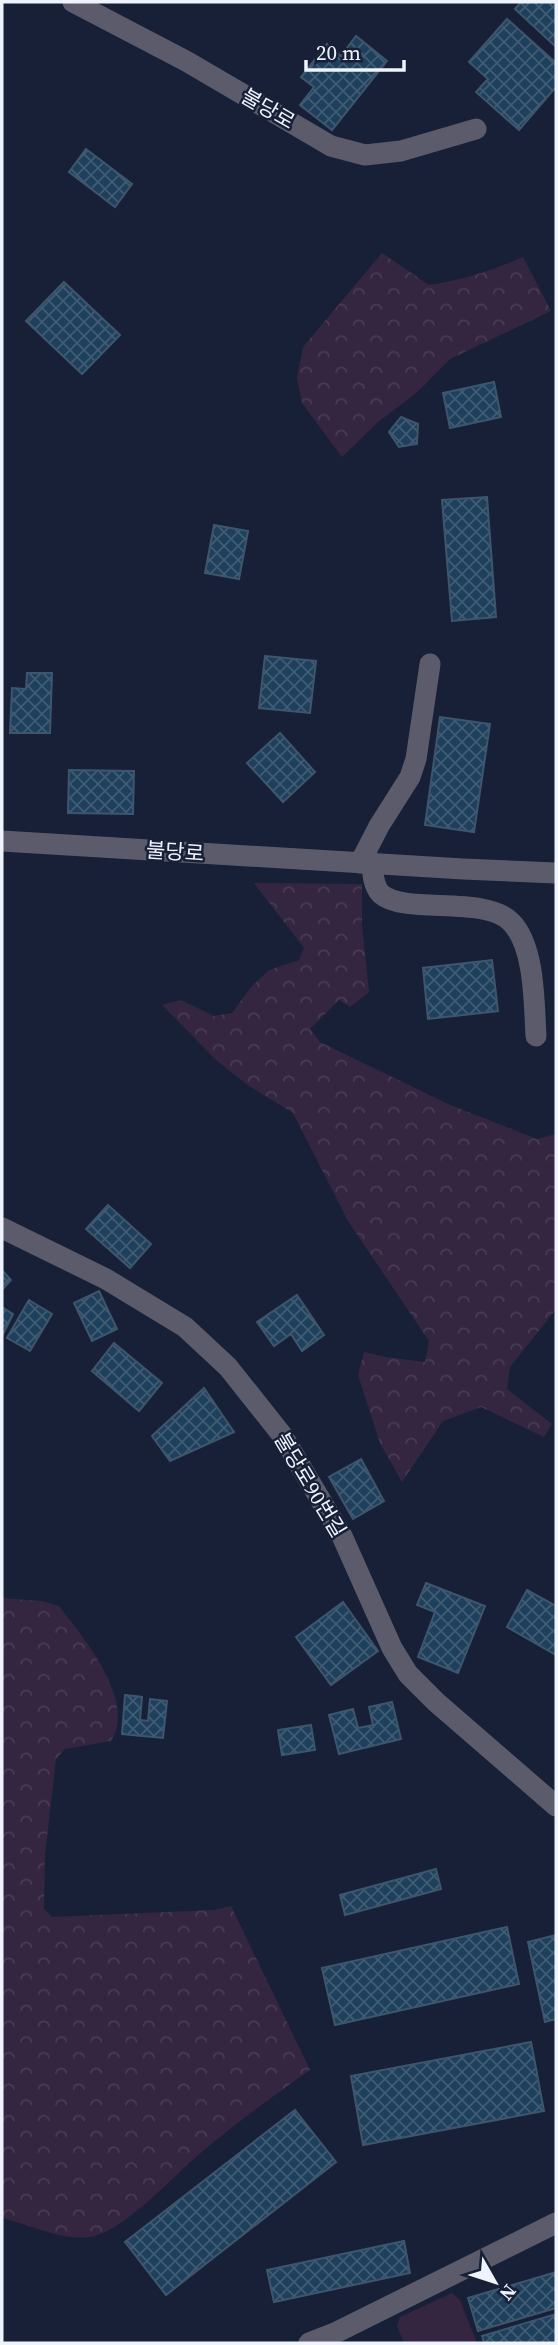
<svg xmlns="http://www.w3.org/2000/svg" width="558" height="2345" font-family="'Source Serif 4','Noto Sans KR',serif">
	<defs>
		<pattern id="forest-crowns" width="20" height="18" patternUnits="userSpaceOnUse" patternTransform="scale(1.75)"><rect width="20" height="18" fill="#342640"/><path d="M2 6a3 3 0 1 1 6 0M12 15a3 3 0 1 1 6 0" fill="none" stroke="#483b53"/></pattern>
		<pattern id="building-cross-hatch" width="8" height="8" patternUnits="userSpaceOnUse" patternTransform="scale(1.75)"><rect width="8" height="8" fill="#1f405c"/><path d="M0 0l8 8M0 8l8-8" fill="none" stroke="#405c74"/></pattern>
	</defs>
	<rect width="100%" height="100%" fill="#172037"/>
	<g fill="url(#forest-crowns)">
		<path d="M382,253L429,285C463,280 493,270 523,257L551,311L450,359L416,393L378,422L342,457L302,403L297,378L303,347Z"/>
		<path d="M254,883L362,884V925L369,992L350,1007L339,1000L310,1029L320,1042L448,1104L537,1139L556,1134V1309L510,1367L507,1389L552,1424L544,1437L481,1407L443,1421L402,1482L380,1443L358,1375L364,1352L386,1357L425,1362L429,1341L348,1221L293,1113L249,1086L216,1060L162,1005L181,1000L214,1016L232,1013L251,987L269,970L299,960L304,948Z"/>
		<path d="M2,1598L42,1601L59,1606C83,1637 137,1701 111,1741L65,1749L56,1759L45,1855L44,1909L52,1917L214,1910L231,1906L310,2070C274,2095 238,2122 204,2150C176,2173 124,2232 90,2237C61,2241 29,2224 2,2218Z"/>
	</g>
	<path fill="#342640" d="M452,2293L460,2300L477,2343H404L397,2326L400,2317Z"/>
	<g fill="url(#building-cross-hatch)" stroke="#3e566c" stroke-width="2">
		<path d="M521,2H556V47L515,9Z"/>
		<path d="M507,19L556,63V87L519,130L476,92L488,79L469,62Z"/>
		<path d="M356,36L387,61L332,130L300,105L314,87L301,77L327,44L341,56Z"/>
		<path d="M86,149L132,184L115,207L69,172Z"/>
		<path d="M64,282L120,335L82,374L26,321Z"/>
		<path d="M494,382L501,417L450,428L443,393Z"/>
		<path d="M401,417L418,424L417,444L399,447L389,432Z"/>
		<path d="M487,497L496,617L452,621L442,500Z"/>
		<path d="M214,525L248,531L239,579L205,573Z"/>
		<path d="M265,656L316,661L310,713L259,708Z"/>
		<path d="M27,673H52L50,733H10L12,688L26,689Z"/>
		<path d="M440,717L490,724L474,832L425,825Z"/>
		<path d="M280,733L315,772L283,802L247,763Z"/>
		<path d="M69,770L134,771L133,814L68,813Z"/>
		<path d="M492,960L498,1011L428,1019L423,968Z"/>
		<path d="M108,1205L151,1244L130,1268L86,1229Z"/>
		<path d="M2,1270L11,1280L2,1290Z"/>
		<path d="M99,1291L117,1329L92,1341L74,1303Z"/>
		<path d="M297,1295L324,1335L302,1351L291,1334L274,1346L257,1322Z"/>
		<path d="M29,1300L52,1314L30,1351L7,1338Z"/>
		<path d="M2,1307L13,1314L2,1336Z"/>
		<path d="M114,1343L162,1383L139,1411L92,1371Z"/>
		<path d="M204,1388L234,1432L170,1461L152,1436Z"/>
		<path d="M361,1459L384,1501L353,1519L329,1477Z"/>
		<path d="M426,1583L485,1606L458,1673L418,1657L435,1612L417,1605Z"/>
		<path d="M527,1590L556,1606V1655L507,1627Z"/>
		<path d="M343,1602L378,1651L331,1685L296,1637Z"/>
		<path d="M125,1695L142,1697L140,1720L148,1721L150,1699L167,1701L163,1738L122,1734Z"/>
		<path d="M392,1702L401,1739L339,1754L329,1715L353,1709L358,1728L373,1725L369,1707Z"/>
		<path d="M311,1725L315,1750L282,1755L278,1730Z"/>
		<path d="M436,1869L441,1889L345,1915L340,1895Z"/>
		<path d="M507,1927L519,1984L335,2025L322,1968Z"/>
		<path d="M556,1935V2019L545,2022L528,1942Z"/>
		<path d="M531,2042L544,2111L363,2145L351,2076Z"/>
		<path d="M295,2110L336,2162L166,2295L125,2242Z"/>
		<path d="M404,2241L410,2273L274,2302L267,2270Z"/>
		<path d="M556,2272V2308L478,2331L468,2298Z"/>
		<path d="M556,2314V2343H484L482,2336Z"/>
	</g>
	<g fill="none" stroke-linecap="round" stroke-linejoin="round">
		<g stroke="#5c5b6c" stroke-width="21">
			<path d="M73,2L186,61L331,146L365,155L401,151L476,129"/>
			<path d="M2,841L463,869L556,873"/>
			<path d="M360,863L379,826L410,777L416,759L430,664"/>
			<path d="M372,864C373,874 373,886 381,894C405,915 485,895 511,922C535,946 534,1003 536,1036"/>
			<path d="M2,1228L106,1279L185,1327L228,1367L282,1435L342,1536L392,1648L408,1674L436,1702L556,1806"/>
			<path d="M309,2343L337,2332L556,2223"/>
		</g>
	</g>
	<g text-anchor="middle" stroke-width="5" stroke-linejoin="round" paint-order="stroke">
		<g font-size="21" fill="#eff3fd" stroke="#172037">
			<text transform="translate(268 109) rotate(30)" y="7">불당로</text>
			<text transform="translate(175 852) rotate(4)" y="7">불당로</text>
			<text transform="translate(310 1485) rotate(59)" y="7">불당로90번길</text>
		</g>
	</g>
	<rect width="558" height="2345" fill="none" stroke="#eff3fd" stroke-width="7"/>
	<g transform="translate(495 2282) rotate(129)" stroke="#172037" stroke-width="5" paint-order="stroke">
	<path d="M0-5L12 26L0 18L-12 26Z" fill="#eff3fd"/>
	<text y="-10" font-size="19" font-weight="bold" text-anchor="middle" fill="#eff3fd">N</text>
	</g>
	<path d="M306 60v10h98v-10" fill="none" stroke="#eff3fd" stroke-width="3.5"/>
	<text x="316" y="60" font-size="21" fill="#eff3fd" stroke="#172037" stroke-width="5" paint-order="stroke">20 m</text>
</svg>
